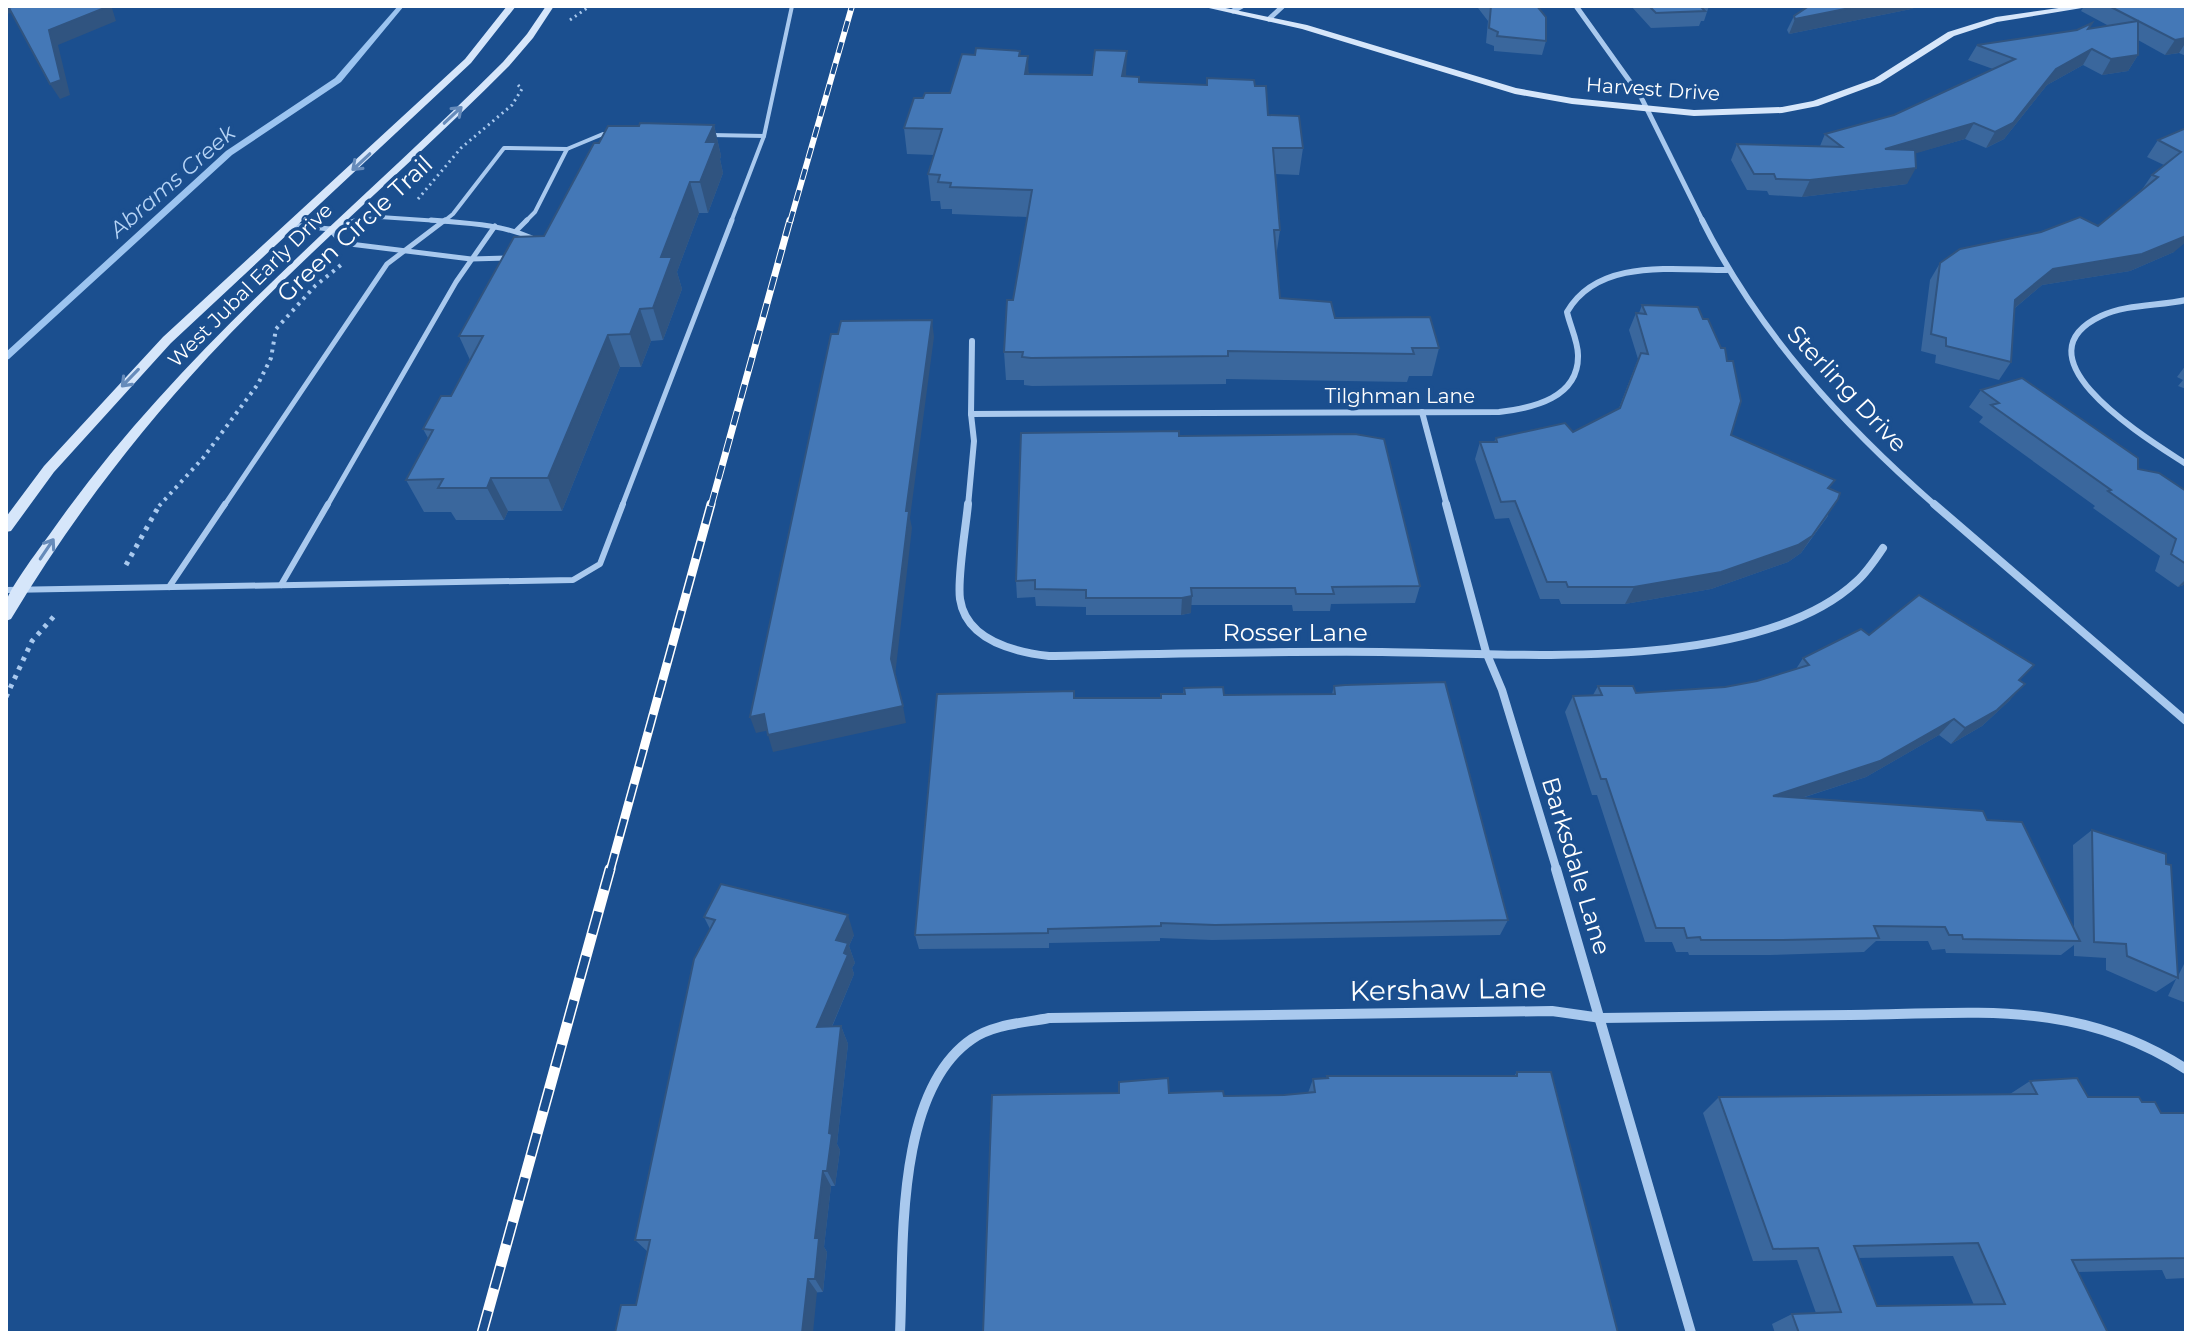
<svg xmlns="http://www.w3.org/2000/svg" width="2192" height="1339" font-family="Montserrat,sans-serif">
	<rect width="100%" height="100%" fill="#1b4f8f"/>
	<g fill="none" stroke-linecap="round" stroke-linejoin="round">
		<path fill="#9cc4f0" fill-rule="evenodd" d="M398,6H404L341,82L232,155L9,359L6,360V352L226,151L335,78Z"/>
		<g stroke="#a9c9ee" stroke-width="3" stroke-dasharray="2 4" stroke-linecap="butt">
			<path d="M570,20L590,6"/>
			<path d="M418,199L461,148L512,105L522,89L518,85"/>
		</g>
		<path stroke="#a9c9ee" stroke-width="4" stroke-dasharray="3 5" stroke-linecap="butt" d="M159,506L203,458L258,384L271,358L276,329L315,286L341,265"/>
		<g stroke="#a9c9ee" stroke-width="5" stroke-dasharray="4 6" stroke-linecap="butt">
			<path d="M126,565L160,504"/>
			<path d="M6,697L32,641L56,614"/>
		</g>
		<g stroke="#a9c9ee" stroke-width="4">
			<path d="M711,135L764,136"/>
			<path d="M567,149L603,134H612"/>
			<path d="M352,222L380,217L454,222"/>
			<path d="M443,222L453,214L504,148L567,149L535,212L525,222"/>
			<path d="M731,222L764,136L792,6"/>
		</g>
		<g stroke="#a9c9ee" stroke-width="5">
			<path d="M431,220C464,223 501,224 532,238V242"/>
			<path d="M292,225L330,229L357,220"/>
			<path d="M330,229L342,243L471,259L507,258"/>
			<path d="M516,231L527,220"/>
			<path d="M224,506L387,264L445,220"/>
			<path d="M327,506L456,282L495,226"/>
			<path d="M622,506L732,220"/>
		</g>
		<g stroke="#a9c9ee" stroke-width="6">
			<path d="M281,585L328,504"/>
			<path d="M169,587L225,504"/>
			<path d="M6,590L573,580L600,564L623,504"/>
		</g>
		<g stroke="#a9c9ee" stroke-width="5">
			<path d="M1576,6L1641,97L1703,222"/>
			<path d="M1233,11L1242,6"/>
			<path d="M1269,19L1283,6"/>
		</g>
		<g stroke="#a9c9ee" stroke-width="6">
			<path d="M1702,220C1758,332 1842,424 1936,506"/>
			<path d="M2186,300C2159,306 2126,304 2101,316C2012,358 2148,439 2186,464"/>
			<path d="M1422,412L1447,506"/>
			<path d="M971,414L1499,412C1533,408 1579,398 1578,355C1578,341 1570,326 1567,312C1598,258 1673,270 1727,270"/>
			<path d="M968,506L974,441L971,414L972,341"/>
		</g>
		<g stroke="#a9c9ee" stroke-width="8">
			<path d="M968,504C966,527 957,577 960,599C966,640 1015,652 1049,656C1160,654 1271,651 1382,652C1511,653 1757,675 1857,581C1867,572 1875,560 1883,548"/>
			<path d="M1446,504L1486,652L1502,690L1557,871"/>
			<path d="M1934,504L2186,721"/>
		</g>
		<g stroke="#a9c9ee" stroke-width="10">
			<path d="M1556,869L1691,1333"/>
			<path d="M900,1333C904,1249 894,1092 972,1039C994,1024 1024,1023 1049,1018L1552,1011L1601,1018C1684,1017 1767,1016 1850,1015C1975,1014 2076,998 2186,1069"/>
		</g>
		<g fill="#d6e6fa" fill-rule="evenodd">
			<path d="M507,6H516L471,63L171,343L54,472L11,531L6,532V517L44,466L163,337L465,59Z"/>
			<path d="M546,6H554L533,38L509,66C411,165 303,255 208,357C133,438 68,524 11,619L6,621C6,615 5,607 6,602C10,587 42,545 52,531C178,351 349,216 503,62L527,34Z"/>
			<path d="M1200,6H1216L1307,25L1516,88L1572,98L1694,110L1782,107L1813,101L1874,79L1948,32L1996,17L2073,6H2094L1997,22L1954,36L1880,83L1818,106L1782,113L1694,116L1572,104L1515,94L1302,29Z"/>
		</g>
		<defs>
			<path id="rail-far3" d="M790,222L852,6"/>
			<path id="rail-far2" d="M711,506L790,220"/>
			<path id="rail-far1" d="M610,871L711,504"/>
			<path id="rail" d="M482,1333L610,869"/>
		</defs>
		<use href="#rail-far3" stroke="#fff" stroke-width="6"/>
		<use href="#rail-far2" stroke="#fff" stroke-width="7"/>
		<use href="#rail-far1" stroke="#fff" stroke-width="9"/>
		<use href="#rail" stroke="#fff" stroke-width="11"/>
		<use href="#rail-far3" stroke="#1b4f8f" stroke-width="4" stroke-dasharray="11" stroke-linecap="butt"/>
		<use href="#rail-far2" stroke="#1b4f8f" stroke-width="5" stroke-dasharray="14" stroke-linecap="butt"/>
		<use href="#rail-far1" stroke="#1b4f8f" stroke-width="6" stroke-dasharray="18" stroke-linecap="butt"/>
		<use href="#rail" stroke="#1b4f8f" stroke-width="8" stroke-dasharray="23" stroke-linecap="butt"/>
	</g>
	<g fill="#3a679d" fill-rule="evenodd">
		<path d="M1479,6H1537L1546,41L1542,55L1494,51V46L1486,43L1488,21L1478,8Z"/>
		<path d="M1631,6H1709L1704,21H1701L1699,26L1651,28Z"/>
		<path d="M1809,6H1919L1911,9L1789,34L1787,30L1794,16Z"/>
		<path d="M2084,6H2186V56L2179,53L2165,55L2138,40V55L2128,71L2102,75L2083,65L2047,85L2004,139L1986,148L1965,139L1915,153L1907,184L1802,197L1769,195L1767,191L1747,190L1731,160L1737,144L1820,146L1825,134L1894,115L1993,69L1968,60L1977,45L2109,26L2081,11Z"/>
		<path d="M1021,56L1029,74L1126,77L1139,82L1255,86L1268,115L1303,148L1299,175L1275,174L1280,230L1276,257L1280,298L1335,318L1439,348L1432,376H1409L1407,382L1226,379V384L1032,386L1024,385V380H1006L1004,352L1027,217L952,214V209H941L940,201H931L928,174L934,155L907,154L904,128L923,98L950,93Z"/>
		<path d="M714,125L721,156L720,159L723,173L708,213H699L677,272L682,289L663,340L651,341L641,367H620L562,511H508L504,520H456L451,512H424L406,480L428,438L423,429L451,396L470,360L459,336L544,236L599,143Z"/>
		<path d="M2186,128L2174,252L2130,271L2042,285L2015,308L2011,362L1999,380L1935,363L1936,355L1921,351L1930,280L1940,263L2098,226L2141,191L2152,175L2164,165L2147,157L2158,140Z"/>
		<path d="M1642,305L1731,435L1829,489L1828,516L1801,553L1788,562L1711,589L1625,604H1561L1559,599H1540L1509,518L1495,519L1475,459L1480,442H1494L1496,438L1573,432L1619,408L1638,359L1629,330L1636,313H1639Z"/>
		<path d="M2186,365V389L2178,386L2183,380L2177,377Z"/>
		<path d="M1981,390L2138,469L2186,491V584L2178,587L2155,571L2160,556L2093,508L2095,506L1979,422L1983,417L1969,407Z"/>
		<path d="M1179,436L1420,586L1415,603L1331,604L1330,611H1293L1292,605H1191V613L1181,615H1086V607L1036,606L1035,597L1017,598L1016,581Z"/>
		<path d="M1869,635L2020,680L2010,700L1982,726L1951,744L1939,735L1866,777L1802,798L1987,820L2074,929L2073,845L2092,830L2166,864L2178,976L2186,960V1003L2168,996L2176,979L2156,992L2106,970V958L2074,956V945L2061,955L1946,953L1945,949L1932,950L1928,941H1876L1864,952L1769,955H1689L1688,952H1676L1672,942H1645L1597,795H1592L1565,712L1573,696L1593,695L1598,686L1636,693L1725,687L1757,681L1796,669L1803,658Z"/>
		<path d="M1334,686L1508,920L1500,935L1212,940L1160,938V941L1049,943V948L919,949L915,935L1074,698H1161L1183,694L1184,688L1224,695L1332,694Z"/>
		<path d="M704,917L854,935L849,946L855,963L852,968L854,974L832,1027L841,1026L848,1044L837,1144L840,1150L835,1186H831L824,1247L827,1252L823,1292L636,1305L648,1252L635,1240L710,929Z"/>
		<path d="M1517,1072L1618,1333L1169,1093L1224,1096L1284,1095L1308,1093L1313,1079L1326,1078L1327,1076H1514Z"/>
		<path d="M2030,1081L2088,1097L2142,1102L2161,1113H2186V1278L2166,1279L2162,1270L2078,1272L2108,1333H1775L1772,1324L1792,1314L1816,1313L1797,1260L1753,1261L1703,1113L1719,1097L2010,1094ZM1953,1256L1974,1305L1877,1306L1858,1258Z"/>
	</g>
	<g fill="#305480">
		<path d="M6,6H20L23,11L6,14Z"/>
		<path d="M107,6H111L112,8L116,21L58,45L70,95L60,99L50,84L49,30Z"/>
		<path d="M1860,6H1919L1911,9L1789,34L1795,19Z"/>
		<path d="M2186,38V42L2179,53L2165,55L2175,40Z"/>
		<path d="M2092,49L2083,65L2047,85L2004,139L1986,148L1995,132L2056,69Z"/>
		<path d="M1127,51L1126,76L1122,102V76Z"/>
		<path d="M2138,55L2128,71L2102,75L2111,59Z"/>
		<path d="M1028,56L1029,82L1025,74Z"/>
		<path d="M1974,123L1965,139L1876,165L1885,149Z"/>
		<path d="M714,125L721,156L720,159L723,173L708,213L700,182L706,142Z"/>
		<path d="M1916,168L1907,184L1802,197L1810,180Z"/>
		<path d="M690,182L699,213L677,272L682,289L663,340L653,308L661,257Z"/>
		<path d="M2186,236V242L2174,252L2130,271L2042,285L2004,317L2015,300L2053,269Z"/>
		<path d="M640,309L651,341L641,367L630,334Z"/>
		<path d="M932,320L934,337L910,518L912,528L895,676L891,659L906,511Z"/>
		<path d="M608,335L620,367L562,511L548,478Z"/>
		<path d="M491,478L508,511L504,520L487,488Z"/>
		<path d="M1838,499L1801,553L1788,562L1711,589L1625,604L1634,587Z"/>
		<path d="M2186,579V584L2178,587Z"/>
		<path d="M1192,596L1191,613L1181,615L1182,598Z"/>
		<path d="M2025,684L2010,700L1982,726L1951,744L1965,728Z"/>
		<path d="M903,706L906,723L773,752L768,735Z"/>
		<path d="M764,714L770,730L756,733L750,717Z"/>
		<path d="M1954,719L1939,735L1866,777L1761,811L1773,796Z"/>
		<path d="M848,915L854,935L849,946L855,963L852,968L854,974L824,1045L817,1027L836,940Z"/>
		<path d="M841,1026L848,1044L837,1144L840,1150L835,1186L827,1171L829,1133Z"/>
		<path d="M823,1171L831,1186L824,1247L827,1252L823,1292L815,1279V1238Z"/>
		<path d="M808,1279L817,1292L813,1333H802Z"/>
	</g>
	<g fill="#4478b7" stroke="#305480" stroke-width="2" fill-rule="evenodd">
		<path d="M13,6H107V7L49,30L61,80L50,84L9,8Z"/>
		<path d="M1491,6H1537L1546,17V41L1497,36L1498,32L1489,28Z"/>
		<path d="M1649,6H1709H1700L1705,11L1656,13Z"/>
		<path d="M1809,6H1860L1795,19L1794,16Z"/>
		<path d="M2109,6H2186V38L2175,40Z"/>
		<path d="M2138,21V55L2111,59L2092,49L2056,69L2013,123L1995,132L1974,123L1885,149L1915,150L1916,168L1810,180L1776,179L1774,174H1754L1737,144L1842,147L1825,134L1894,115L2015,59L1977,45L2077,30L2092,23L2088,29Z"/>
		<path d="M976,48L1020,51L1019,56H1028L1025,74L1092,75L1095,50L1127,51L1122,76L1139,77V82L1207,85V78L1254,80L1255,86H1266L1268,115L1299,116L1303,148H1273L1280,230H1274L1280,298L1331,302L1335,318L1430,317L1439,348H1412L1414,354L1228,351V356L1031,358L1022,357L1023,352H1004L1007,300H1013L1032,190L950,187L951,183L938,182L940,175L928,174L942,129L904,128L914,98H923L925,93H950L962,54L975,55Z"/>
		<path d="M640,123L714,125L706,142H716L700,182H690L661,257H672L653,308L640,309L630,334L608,335L548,478H491L487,488H438L443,479L406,480L433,430L423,429L441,396H451L483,336H459L514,237L544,236L594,143H599L608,126H639Z"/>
		<path d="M2186,128V236L2142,254L2053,269L2015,300L2011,362L1946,346V338L1931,334L1940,263L1960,249L2041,232L2080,217L2098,226L2158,177L2152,175L2181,152L2158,140Z"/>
		<path d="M1642,305L1698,307L1703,319H1708L1721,348H1725L1727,361H1733L1741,401L1731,435L1835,480L1828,488L1840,493L1838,499L1812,536L1798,545L1721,572L1634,587H1568L1566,582H1547L1515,501L1501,502L1480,442H1497L1496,438L1565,423L1573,432L1620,408L1641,353L1648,354L1636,313L1646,314Z"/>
		<path d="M932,320L906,511H909L891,659L903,706L768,735L764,714L750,717L831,334H838L841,321Z"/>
		<path d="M2022,378L2138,458V469L2159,473L2186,491V564L2171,554L2176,539L2108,491L2111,490L1991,405L1999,403L1981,390Z"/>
		<path d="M1179,431V436L1355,434L1384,439L1420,586L1332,587L1334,594H1296L1295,588H1191L1192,596L1182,598H1086V590L1035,589V580L1016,581L1021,433Z"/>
		<path d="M1919,595L2034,665L2019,680L2025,684L1997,710L1965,728L1954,719L1880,761L1773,796L1983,811L1987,820L2022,822L2080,941L1963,939L1962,935H1949L1945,927L1874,926L1879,938L1783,940H1701L1700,937L1687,938L1684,928H1656L1606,779H1601L1573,696L1602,695L1598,686H1633L1636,693L1725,687L1757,681L1809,665L1803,658L1861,629L1869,635Z"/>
		<path d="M1445,682L1508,920L1215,925L1161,923V926L1048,929V933L915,935L937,694L1074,691V698H1161V694H1185L1184,688L1223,687L1224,695L1335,694L1334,686L1345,685Z"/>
		<path d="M2092,830L2166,854V864L2171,865L2178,978L2127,956L2126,944L2094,942Z"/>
		<path d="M721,884L848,915L836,940L848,943L844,953L848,955L817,1027L841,1026L829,1133L832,1134L827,1171H823L815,1238H819L815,1279H808L802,1333H615L621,1305H636L650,1240H635L694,959L715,920L704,917Z"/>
		<path d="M1517,1072H1551L1618,1333H983L992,1095L1119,1093V1082L1168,1078L1169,1093L1223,1091L1224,1096L1284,1095L1315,1092L1313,1079L1328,1078L1327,1076H1517Z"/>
		<path d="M2077,1078L2088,1097H2139L2142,1102H2155L2161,1113H2186V1258L2072,1260L2108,1333H1799L1792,1314L1841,1312L1818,1248L1773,1249L1719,1097L2037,1094L2030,1081ZM1978,1243L2005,1304L1877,1306L1854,1246Z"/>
	</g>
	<defs><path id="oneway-shaft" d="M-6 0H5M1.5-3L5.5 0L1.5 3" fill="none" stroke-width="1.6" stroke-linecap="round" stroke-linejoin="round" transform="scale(2)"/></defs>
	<g stroke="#668bba">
		<use href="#oneway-shaft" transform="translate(453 115) rotate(-43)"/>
		<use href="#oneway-shaft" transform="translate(361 162) rotate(137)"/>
		<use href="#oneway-shaft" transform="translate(130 378) rotate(134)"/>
		<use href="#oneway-shaft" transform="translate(47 549) rotate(-56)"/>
	</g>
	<g text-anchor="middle" stroke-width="7" stroke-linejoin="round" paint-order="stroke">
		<g font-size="20" fill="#fff" stroke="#1b4f8f">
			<text transform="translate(1653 89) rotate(4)" y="7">Harvest Drive</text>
			<text transform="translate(250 285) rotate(-45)" y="7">West Jubal Early Drive</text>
			<text x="1400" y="403">Tilghman Lane</text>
		</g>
		<g font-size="22" font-style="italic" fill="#b5d3f5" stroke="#1b4f8f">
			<text transform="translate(172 181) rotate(-41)" y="8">Abrams Creek</text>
		</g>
		<g font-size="24" fill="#fff" stroke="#1b4f8f">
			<text transform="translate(355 229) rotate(-43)" y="8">Green Circle Trail</text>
			<text transform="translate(1847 389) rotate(47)" y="8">Sterling Drive</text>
			<text x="1295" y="641">Rosser Lane</text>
			<text transform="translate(1576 866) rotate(73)" y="8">Barksdale Lane</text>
		</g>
		<g font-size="28" fill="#fff" stroke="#1b4f8f">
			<text transform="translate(1448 989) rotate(-1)" y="10">Kershaw Lane</text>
		</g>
	</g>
	<rect width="2192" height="1339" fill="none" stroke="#ffffff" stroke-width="16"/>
</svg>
